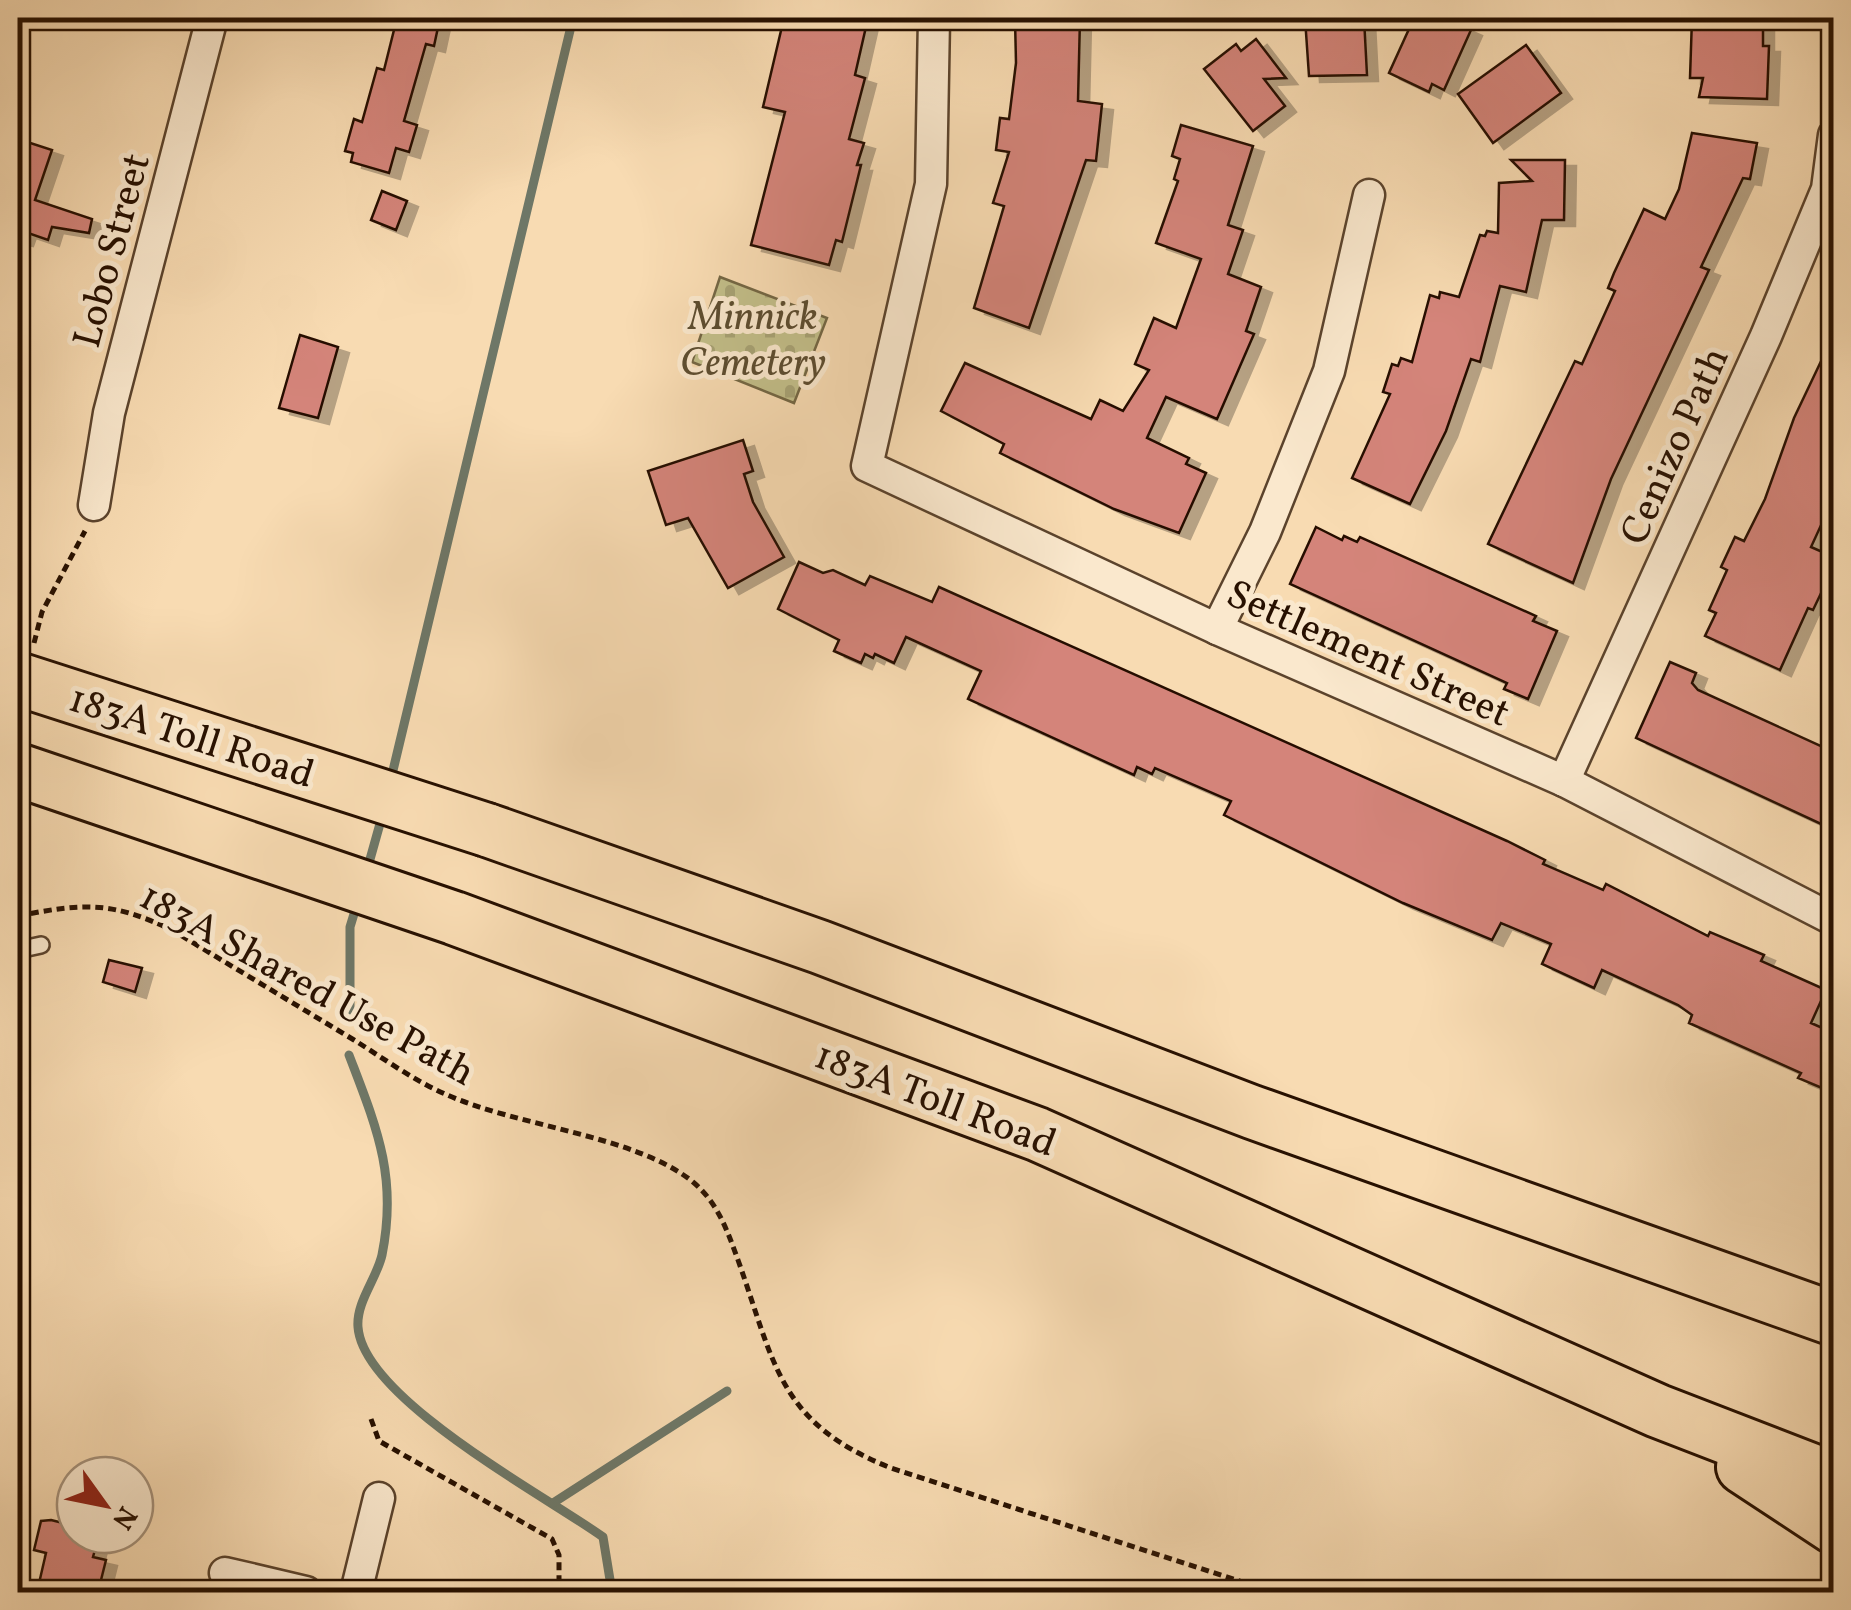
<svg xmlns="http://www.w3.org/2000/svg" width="1851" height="1610" font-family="Vollkorn,serif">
	<defs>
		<pattern id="cemetery-stones" width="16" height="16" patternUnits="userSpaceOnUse" patternTransform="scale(2.5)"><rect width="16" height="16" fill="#c2be89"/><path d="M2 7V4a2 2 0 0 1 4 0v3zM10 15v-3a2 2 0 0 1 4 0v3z" fill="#a7a274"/></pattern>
		<filter id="shadow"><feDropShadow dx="11" dy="6" stdDeviation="0" flood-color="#0004"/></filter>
	</defs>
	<rect width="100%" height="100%" fill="#f8dbb2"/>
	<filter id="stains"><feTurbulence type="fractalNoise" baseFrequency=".002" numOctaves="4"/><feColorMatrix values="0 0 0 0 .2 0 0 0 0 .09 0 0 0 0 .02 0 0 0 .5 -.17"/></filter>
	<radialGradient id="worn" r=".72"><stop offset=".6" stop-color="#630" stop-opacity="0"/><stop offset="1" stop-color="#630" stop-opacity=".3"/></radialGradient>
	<path fill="url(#cemetery-stones)" stroke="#746744" stroke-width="2.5" d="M720,277L827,318L794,403L692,362Z"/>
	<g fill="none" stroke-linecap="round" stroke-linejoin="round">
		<g stroke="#6e7767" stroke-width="9">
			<path d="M390,783L573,18"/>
			<path d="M367,870L383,813"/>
			<path d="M350,1021V927L357,904"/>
			<path d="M349,1055C376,1126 398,1176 382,1255C377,1278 356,1302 358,1327C363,1399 546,1496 603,1537L612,1592"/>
			<path d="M553,1503L727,1391"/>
		</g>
	</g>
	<g fill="#d4847a" stroke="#271000" stroke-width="2.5" filter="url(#shadow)">
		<path d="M397,18H440L434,46L426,44L404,121L417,125L409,152L396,148L389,173L351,162L353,153L345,151L354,119L362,122L377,68L384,70Z"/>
		<path d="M784,18H868L855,75L865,78L849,139L864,143L857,165H861L842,242L836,240L829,265L751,245L785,112L763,107Z"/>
		<path d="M1080,18L1078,101L1102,104L1096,161L1086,160L1029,328L974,308L1004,206L993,203L1009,152L996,150L1000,118L1009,119L1016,63L1015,19Z"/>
		<path d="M1305,18H1364L1367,75L1309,76Z"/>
		<path d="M1414,18H1444L1471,30L1444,90L1432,84L1429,92L1389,73Z"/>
		<path d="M1692,18H1763V46H1769L1767,99L1699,97L1703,78H1690Z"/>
		<path d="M1256,39L1286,78L1264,79L1285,106L1253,131L1204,69L1236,44L1241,51Z"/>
		<path d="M1526,45L1561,93L1493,143L1458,94Z"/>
		<path d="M1181,125L1253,146L1228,225L1243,230L1228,274L1261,287L1246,331L1254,334L1217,419L1166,397L1147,438L1189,458L1186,464L1206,473L1179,533L1114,509L1000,453L1004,444L941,411L965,363L1091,419L1100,400L1123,411L1149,370L1135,364L1154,318L1176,328L1201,259L1156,243L1178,181L1174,179L1180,159L1172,156Z"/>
		<path d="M1692,133L1757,143L1750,179L1743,178L1701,267L1709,270L1611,479L1573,583L1488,544L1575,361L1582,364L1615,291L1608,288L1614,273L1644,209L1665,219L1679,189Z"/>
		<path d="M18,139L52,150L35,200L92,219L89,233L52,227L48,240L25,232L28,223L22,240L18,239Z"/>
		<path d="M1511,160H1565L1564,220H1542L1526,292L1500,286L1480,362L1471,359L1446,431L1410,504L1352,478L1390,394L1383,392L1392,364L1398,366L1401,358L1412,362L1430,295L1439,298L1440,292L1459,297L1480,235L1485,236L1487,231L1498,233L1499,183L1532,181Z"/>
		<path d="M382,191L407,201L396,230L371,220Z"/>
		<path d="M1834,334V497L1811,547L1834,557V566L1813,610L1808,608L1780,670L1705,636L1716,613L1709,610L1727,570L1721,567L1735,537L1744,541L1765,499L1794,418Z"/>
		<path d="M300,335L338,347L318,418L279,408Z"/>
		<path d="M743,440L753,471L744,474L753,502L784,557L728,588L688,518L666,525L648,471Z"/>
		<path d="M1316,527L1342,540L1344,536L1357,542L1360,537L1536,616L1533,621L1557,631L1528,699L1504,689L1507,683L1290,584Z"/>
		<path d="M799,562L823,573L833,570L865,585L870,576L932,602L939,587L1507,841L1545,860L1543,864L1603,890L1606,884L1708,936L1710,932L1764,955L1761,961L1826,990L1811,1023L1834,1033V1093L1798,1078L1801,1073L1689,1023L1692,1015L1678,1005L1602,970L1594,988L1542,964L1551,944L1501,923L1492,940L1403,903L1224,815L1231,801L1155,768L1152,774L1137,767L1134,775L968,699L981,671L906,637L894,663L875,654L873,658L865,654L861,663L834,651L839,640L778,609Z"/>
		<path d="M1670,662L1696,673L1692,683L1698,690L1834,752V830L1636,738Z"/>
		<path d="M109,960L142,968L135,992L103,982Z"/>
		<path d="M51,1520L75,1526V1535H99L93,1557L106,1560L98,1592H37L46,1553L34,1550L41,1521Z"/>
	</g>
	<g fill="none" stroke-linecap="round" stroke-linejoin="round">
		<defs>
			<path id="lane" d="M18,950L41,945"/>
			<g id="street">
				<path d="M934,18L931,184L867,466L1217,629L1564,781L1834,920"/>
				<path d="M94,505L109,413L212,18"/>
				<path d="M1217,629L1265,532L1329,371L1369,195"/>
				<path d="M1564,781L1766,336L1827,189L1834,135"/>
				<path d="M225,1573L306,1592"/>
				<path d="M356,1592L379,1498"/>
			</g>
			<g id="highway">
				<path d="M18,770L454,918L1037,1134L1658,1411L1834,1479"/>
				<path d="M487,830L820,947L1252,1112L1834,1319"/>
				<path d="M1743,1467L1834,1527"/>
			</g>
		</defs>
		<use href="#lane" stroke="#5b432c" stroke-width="20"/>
		<use href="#street" stroke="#5b432c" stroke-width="35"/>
		<use href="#highway" stroke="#271000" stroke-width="58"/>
		<g stroke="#271000" stroke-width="5" stroke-dasharray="8 5" stroke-linecap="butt">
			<path d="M34,643L42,612L85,531"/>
			<path d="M18,916C83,903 111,901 172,930C233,967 293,1003 354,1040C383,1058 413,1080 445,1094C518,1127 635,1135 693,1182C718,1203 727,1230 738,1260C775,1364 778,1423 891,1468L1273,1592"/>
			<path d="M371,1419L379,1441L552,1539L559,1555V1592"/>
		</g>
		<use href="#lane" stroke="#fae8cd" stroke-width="15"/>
		<use href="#street" stroke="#fae8cd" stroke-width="30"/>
		<use href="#highway" stroke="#f8dbb2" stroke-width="52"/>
		<defs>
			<path id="highway-bridge" d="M18,679L487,830"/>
		</defs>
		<use href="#highway-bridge" stroke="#271000" stroke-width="58" stroke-linecap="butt"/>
		<use href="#highway-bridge" stroke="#f8dbb2" stroke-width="52"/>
	</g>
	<g text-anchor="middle" stroke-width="10" stroke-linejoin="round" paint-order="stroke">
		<g font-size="40" fill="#271000" stroke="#fae8cd">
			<text transform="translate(110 250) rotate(-75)" y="14">Lobo Street</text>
			<text transform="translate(1673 445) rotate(-66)" y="14">Cenizo Path</text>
			<text transform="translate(1369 652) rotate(24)" y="14">Settlement Street</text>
			<text transform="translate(192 735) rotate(18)" y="14">183A Toll Road</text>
			<text transform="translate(308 983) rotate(29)" y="14">183A Shared Use Path</text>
			<text transform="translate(936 1098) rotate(21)" y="14">183A Toll Road</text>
		</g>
		<g font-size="40" font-style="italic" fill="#5d4d30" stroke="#fae8cd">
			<text x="753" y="329">Minnick<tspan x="753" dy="46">Cemetery</tspan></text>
		</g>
	</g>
	<rect width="1851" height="1610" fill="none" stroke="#f8dbb2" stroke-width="60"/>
	<rect x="20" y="20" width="1811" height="1570" fill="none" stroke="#271000" stroke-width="5"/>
	<rect x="30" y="30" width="1791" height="1550" fill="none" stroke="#271000" stroke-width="2.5"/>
	<g transform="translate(105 1505) rotate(123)"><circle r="48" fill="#fae8cd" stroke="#a6927b" stroke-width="2.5"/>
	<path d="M0-8L18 38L0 25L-18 38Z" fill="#8f2418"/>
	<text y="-15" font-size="28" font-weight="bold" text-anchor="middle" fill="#271000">N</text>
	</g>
	<rect width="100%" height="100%" filter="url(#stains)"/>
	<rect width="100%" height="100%" fill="url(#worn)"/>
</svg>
